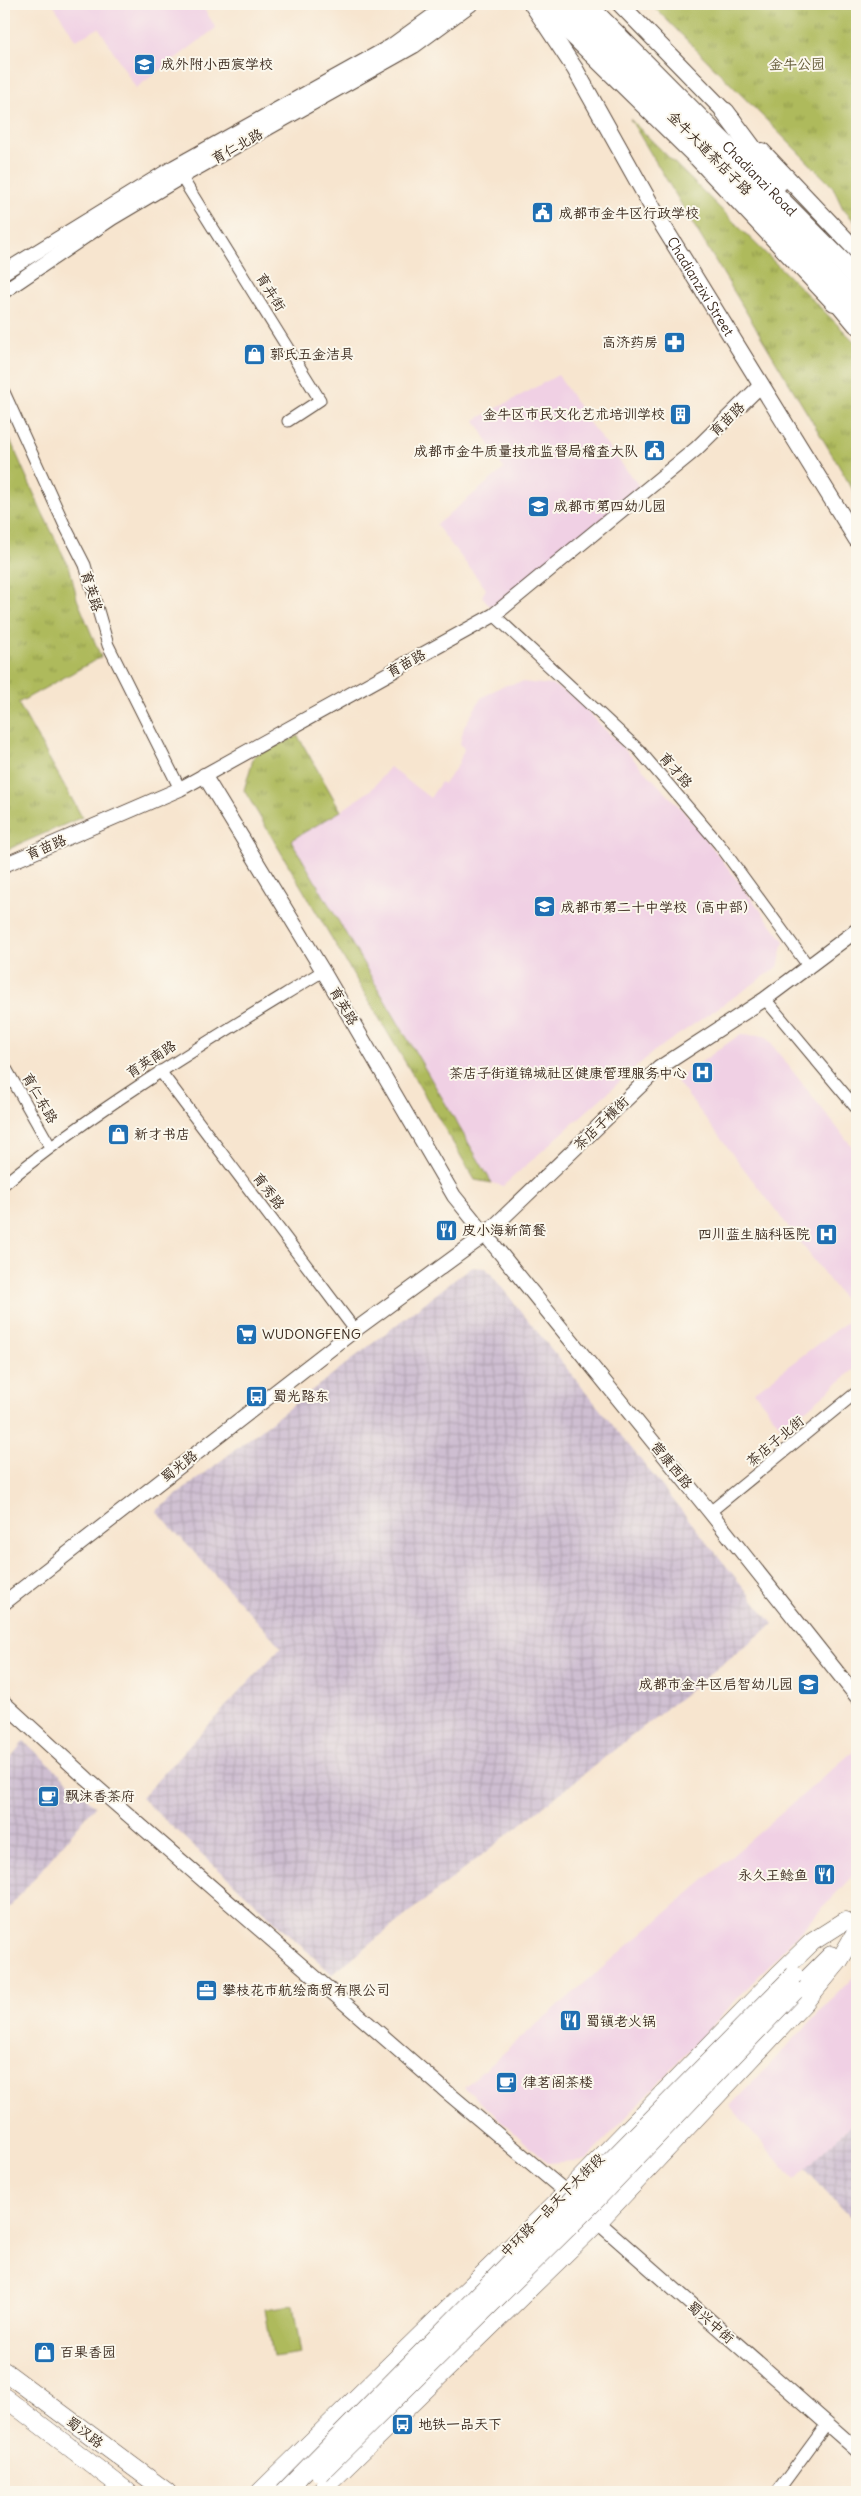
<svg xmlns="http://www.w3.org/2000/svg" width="861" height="2496" font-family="Delius,'LXGW WenKai TC',sans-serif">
	<defs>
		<pattern id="industrial-grid" width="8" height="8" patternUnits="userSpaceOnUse" patternTransform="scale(1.25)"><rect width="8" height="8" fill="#cebed1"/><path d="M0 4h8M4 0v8" fill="none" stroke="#b2a3b3"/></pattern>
		<pattern id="grass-tufts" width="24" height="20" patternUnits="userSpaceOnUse" patternTransform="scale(1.25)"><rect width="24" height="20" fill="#aeba5c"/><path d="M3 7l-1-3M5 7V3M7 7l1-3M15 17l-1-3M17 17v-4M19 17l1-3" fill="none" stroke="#8f974b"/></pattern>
	</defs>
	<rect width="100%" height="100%" fill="#fbf7ec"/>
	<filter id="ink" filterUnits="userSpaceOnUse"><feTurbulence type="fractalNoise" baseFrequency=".02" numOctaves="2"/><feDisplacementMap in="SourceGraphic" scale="10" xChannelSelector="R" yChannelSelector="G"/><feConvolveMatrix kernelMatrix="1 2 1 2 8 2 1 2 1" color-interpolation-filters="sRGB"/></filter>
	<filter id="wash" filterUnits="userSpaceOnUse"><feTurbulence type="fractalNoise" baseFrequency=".0096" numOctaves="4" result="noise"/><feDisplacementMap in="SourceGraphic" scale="20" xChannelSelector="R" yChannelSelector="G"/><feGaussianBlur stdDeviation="1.12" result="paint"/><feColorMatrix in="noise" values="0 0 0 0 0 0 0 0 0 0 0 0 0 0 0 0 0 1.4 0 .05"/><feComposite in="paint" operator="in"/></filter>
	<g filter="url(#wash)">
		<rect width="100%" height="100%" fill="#f7e5cf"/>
		<g fill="#f0d0e4">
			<path d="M53,4H201L216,28L136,88L99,28L76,40Z"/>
			<path d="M558,375L590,424L640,487L493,610L482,596L486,589L436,525L504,469L475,420Z"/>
			<path d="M521,682L553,685L573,696L689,817L784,941L778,967L653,1052L503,1186L492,1183L291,840L341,811L372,789L390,767L430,798L441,782L444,784L458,765L464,749L460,743L464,727L481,698L502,686Z"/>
			<path d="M739,1035L765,1036L857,1153V1367L783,1429L754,1392L856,1315L676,1080Z"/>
			<path d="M857,1748V1871L586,2160L548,2163L464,2087Z"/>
			<path d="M857,1973V2119L794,2180L730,2106Z"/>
		</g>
		<g fill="url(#industrial-grid)">
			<path d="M471,1267L486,1268L773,1624L332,1974L141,1798L281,1647L156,1511Z"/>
			<path d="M24,1741L95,1806L4,1914V1766Z"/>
			<path d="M857,2119V2224L805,2169Z"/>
		</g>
		<g fill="url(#grass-tufts)" stroke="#74723d">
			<path d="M651,4H857V224L843,209L833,187Z"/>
			<path d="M630,119L857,344V497L836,461Z"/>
			<path d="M4,426L42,512L70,569L77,599L101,657L18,703L82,817L4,851Z"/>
			<path d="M298,736L341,811L291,840L492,1183L475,1180L244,790L254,756Z"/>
		</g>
		<path fill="#aeba5c" stroke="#74723d" d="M293,2305L301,2353L273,2357L265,2309Z"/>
	</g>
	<g filter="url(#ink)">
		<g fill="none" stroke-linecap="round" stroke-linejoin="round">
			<defs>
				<g id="minor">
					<path d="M177,170L320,400L288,421"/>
					<path d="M4,392L64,524L85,565L108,645L180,789"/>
					<path d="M494,615L639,750L719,844L809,967"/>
					<path d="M765,999L857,1109"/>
					<path d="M4,1065L50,1146"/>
					<path d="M160,1071L355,1330"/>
					<path d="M4,1184C103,1103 214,1038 323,971"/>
					<path d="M710,1512L857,1392"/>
					<path d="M777,2492L827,2424"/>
				</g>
				<g id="tertiary">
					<path d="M4,272L174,167L391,46L449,4"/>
					<path d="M4,291L112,218L181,177L414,46L471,4"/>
					<path d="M204,775L323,971L454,1196L710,1512L857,1697"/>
					<path d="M4,865L180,789L494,615L696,449L760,386"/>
					<path d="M4,1603L355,1330L485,1235L659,1068L765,999L857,930"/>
					<path d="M4,1703L87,1779L447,2092L574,2199"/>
					<path d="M591,2216L857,2450"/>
				</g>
				<g id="secondary">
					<path id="s1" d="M532,4L575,69L660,221L857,540"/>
					<path d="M620,4L733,120"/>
					<path d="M543,7L696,157L834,303"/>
					<path d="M762,151L857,251"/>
				</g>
				<g id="primary">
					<path d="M803,1983L831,1955"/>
					<path d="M4,2371L167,2492"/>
					<path d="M4,2397L128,2492"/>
					<path d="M260,2492L567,2192L779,1974L812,1942L845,1921"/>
					<path d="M320,2492L598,2222L805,2002L839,1961L857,1931"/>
				</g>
				<g id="trunk">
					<path d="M561,4L857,303"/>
					<path id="s2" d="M586,4L857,277"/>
					<path d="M725,112L778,183"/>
					<path d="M828,289L857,324"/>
				</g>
			</defs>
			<use href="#minor" stroke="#574639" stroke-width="13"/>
			<use href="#tertiary" stroke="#574639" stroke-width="16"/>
			<use href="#secondary" stroke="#574639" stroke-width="18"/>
			<use href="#primary" stroke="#574639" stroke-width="19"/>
			<use href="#trunk" stroke="#574639" stroke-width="21"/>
			<use href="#minor" stroke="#fff" stroke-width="11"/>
			<use href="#tertiary" stroke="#fff" stroke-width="14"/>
			<use href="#secondary" stroke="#fff" stroke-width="16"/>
			<use href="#primary" stroke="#fff" stroke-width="18"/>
			<use href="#trunk" stroke="#fff" stroke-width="19"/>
			<defs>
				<g id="primary-bridge">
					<path d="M320,2473L593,2203L795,1991"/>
					<path d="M284,2492L794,1975"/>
				</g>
			</defs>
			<use href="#primary-bridge" stroke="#574639" stroke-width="19" stroke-linecap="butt"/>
			<use href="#primary-bridge" stroke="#fff" stroke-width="18"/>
		</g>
	</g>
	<defs>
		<symbol id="school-square" viewBox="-11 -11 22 22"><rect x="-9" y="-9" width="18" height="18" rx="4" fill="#1f6fb2" stroke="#fbf7ec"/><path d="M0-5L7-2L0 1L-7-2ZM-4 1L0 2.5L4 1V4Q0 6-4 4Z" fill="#fff"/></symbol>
		<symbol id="civic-square" viewBox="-11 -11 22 22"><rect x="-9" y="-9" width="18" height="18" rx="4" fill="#1f6fb2" stroke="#fbf7ec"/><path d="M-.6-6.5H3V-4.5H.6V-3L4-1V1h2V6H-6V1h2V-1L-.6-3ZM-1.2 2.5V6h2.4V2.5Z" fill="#fff"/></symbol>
		<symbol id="pharmacy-square" viewBox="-11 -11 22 22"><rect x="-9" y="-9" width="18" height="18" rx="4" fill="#1f6fb2" stroke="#fbf7ec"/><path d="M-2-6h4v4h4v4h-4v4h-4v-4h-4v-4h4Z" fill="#fff"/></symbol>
		<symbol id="shop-square" viewBox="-11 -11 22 22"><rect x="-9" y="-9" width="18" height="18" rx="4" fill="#1f6fb2" stroke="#fbf7ec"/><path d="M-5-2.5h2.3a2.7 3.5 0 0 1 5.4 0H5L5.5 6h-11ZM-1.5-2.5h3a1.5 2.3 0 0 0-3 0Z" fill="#fff"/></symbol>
		<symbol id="building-square" viewBox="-11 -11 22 22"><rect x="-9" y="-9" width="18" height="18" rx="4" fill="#1f6fb2" stroke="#fbf7ec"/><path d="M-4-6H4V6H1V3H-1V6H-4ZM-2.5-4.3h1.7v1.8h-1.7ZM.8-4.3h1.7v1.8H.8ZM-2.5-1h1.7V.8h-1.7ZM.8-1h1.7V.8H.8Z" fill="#fff"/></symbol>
		<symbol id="hospital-square" viewBox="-11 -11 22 22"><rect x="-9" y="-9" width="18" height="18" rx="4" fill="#1f6fb2" stroke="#fbf7ec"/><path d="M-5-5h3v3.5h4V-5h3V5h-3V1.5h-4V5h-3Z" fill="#fff"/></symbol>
		<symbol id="restaurant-square" viewBox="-11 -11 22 22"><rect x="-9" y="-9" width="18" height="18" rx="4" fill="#1f6fb2" stroke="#fbf7ec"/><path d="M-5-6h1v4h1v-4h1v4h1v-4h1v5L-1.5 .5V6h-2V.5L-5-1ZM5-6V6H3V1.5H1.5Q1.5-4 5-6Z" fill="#fff"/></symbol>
		<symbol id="supermarket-square" viewBox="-11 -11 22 22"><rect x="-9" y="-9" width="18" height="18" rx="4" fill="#1f6fb2" stroke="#fbf7ec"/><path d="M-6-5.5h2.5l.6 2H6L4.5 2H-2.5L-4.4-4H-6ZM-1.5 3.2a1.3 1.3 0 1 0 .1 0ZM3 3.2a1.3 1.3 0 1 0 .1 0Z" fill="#fff"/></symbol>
		<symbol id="bus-square" viewBox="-11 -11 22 22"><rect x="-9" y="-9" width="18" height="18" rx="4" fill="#1f6fb2" stroke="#fbf7ec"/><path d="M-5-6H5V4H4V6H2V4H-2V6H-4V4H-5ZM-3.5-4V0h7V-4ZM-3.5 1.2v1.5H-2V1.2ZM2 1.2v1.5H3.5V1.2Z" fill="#fff"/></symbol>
		<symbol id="cafe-square" viewBox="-11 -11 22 22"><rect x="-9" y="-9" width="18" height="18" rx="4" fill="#1f6fb2" stroke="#fbf7ec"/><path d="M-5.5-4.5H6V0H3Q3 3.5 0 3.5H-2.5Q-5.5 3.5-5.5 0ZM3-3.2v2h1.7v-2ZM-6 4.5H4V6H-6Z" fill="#fff"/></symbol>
		<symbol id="office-square" viewBox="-11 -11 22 22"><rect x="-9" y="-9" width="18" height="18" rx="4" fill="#1f6fb2" stroke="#fbf7ec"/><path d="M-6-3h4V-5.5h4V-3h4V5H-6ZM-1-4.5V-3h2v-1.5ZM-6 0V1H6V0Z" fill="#fff"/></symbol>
	</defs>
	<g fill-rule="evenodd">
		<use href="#school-square" x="132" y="52" width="25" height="25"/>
		<use href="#civic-square" x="530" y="200" width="25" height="25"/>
		<use href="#pharmacy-square" x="662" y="330" width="25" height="25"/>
		<use href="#shop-square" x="242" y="342" width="25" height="25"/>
		<use href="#building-square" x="668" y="402" width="25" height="25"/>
		<use href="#civic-square" x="642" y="438" width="25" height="25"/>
		<use href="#school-square" x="526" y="494" width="25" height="25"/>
		<use href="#school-square" x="532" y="894" width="25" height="25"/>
		<use href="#hospital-square" x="690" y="1060" width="25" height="25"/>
		<use href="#shop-square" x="106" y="1122" width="25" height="25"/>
		<use href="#restaurant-square" x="434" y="1218" width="25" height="25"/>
		<use href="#hospital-square" x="814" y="1222" width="25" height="25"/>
		<use href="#supermarket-square" x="234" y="1322" width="25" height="25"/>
		<use href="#bus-square" x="244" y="1384" width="25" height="25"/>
		<use href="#school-square" x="796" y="1672" width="25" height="25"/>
		<use href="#cafe-square" x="36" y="1784" width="25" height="25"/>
		<use href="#restaurant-square" x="812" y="1862" width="25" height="25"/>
		<use href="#office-square" x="194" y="1978" width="25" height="25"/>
		<use href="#restaurant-square" x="558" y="2008" width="25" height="25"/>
		<use href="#cafe-square" x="494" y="2070" width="25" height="25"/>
		<use href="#shop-square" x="32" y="2340" width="25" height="25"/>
		<use href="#bus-square" x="390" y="2412" width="25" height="25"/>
	</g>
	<g text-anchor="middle" stroke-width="4" stroke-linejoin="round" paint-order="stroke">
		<g font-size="14" fill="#3b2a1e" stroke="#fbf7ec" text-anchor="start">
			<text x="161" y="69">成外附小西宸学校</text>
			<text x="559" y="218">成都市金牛区行政学校</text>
			<text x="658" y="347" text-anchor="end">高济药房</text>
			<text x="270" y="359">郭氏五金洁具</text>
			<text x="665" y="419" text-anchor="end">金牛区市民文化艺术培训学校</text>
			<text x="638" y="456" text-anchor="end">成都市金牛质量技术监督局稽查大队</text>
			<text x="554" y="511">成都市第四幼儿园</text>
			<text x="561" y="912">成都市第二十中学校（高中部）</text>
			<text x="687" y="1078" text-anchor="end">茶店子街道锦城社区健康管理服务中心</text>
			<text x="134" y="1139">新才书店</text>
			<text x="462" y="1235">皮小海新简餐</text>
			<text x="810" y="1239" text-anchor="end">四川蓝生脑科医院</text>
			<text x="262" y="1339">WUDONGFENG</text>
			<text x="273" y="1401">蜀光路东</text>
			<text x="793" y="1689" text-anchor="end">成都市金牛区启智幼儿园</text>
			<text x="65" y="1801">飘沫香茶府</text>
			<text x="808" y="1880" text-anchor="end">永久王鲶鱼</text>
			<text x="222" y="1995">攀枝花市航绘商贸有限公司</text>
			<text x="586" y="2026">蜀镇老火锅</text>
			<text x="523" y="2087">律茗阁茶楼</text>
			<text x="60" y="2357">百果香园</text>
			<text x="418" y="2429">地铁一品天下</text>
		</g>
		<g font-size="14" fill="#5e5531" stroke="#fbf7ec">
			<text x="797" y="69">金牛公园</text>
		</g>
		<g font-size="14" fill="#3b2a1e" stroke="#fbf7ec">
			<text transform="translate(237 146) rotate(-29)" y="5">育仁北路</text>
			<text transform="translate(710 153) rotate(45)" y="5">金牛大道茶店子路</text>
			<text dy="5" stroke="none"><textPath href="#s2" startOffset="246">Chadianzi Road</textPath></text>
			<text dy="5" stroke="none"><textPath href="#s1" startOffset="329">Chadianzixi Street</textPath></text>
			<text transform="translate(271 292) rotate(58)" y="5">育卉街</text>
			<text transform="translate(727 419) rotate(-44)" y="5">育苗路</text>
			<text transform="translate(92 591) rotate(73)" y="5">育英路</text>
			<text transform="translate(406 663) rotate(-29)" y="5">育苗路</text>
			<text transform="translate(676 770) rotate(49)" y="5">育才路</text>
			<text transform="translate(46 847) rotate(-23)" y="5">育苗路</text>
			<text transform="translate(344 1006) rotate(60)" y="5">育英路</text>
			<text transform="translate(151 1059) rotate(-33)" y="5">育英南路</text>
			<text transform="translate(40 1098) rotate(60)" y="5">育仁东路</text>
			<text transform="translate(601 1123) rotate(-44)" y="5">茶店子横街</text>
			<text transform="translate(269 1191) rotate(53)" y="5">育秀路</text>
			<text transform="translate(775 1441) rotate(-40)" y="5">茶店子北街</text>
			<text transform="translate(672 1465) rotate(51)" y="5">营康西路</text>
			<text transform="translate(179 1466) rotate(-38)" y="5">蜀光路</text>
			<text transform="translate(552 2205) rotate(-45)" y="5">中环路一品天下大街段</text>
			<text transform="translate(711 2322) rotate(41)" y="5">蜀兴中街</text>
			<text transform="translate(85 2432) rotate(37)" y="5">蜀汉路</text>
		</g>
	</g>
	<rect width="861" height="2496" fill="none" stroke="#fbf7ec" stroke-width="20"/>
</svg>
